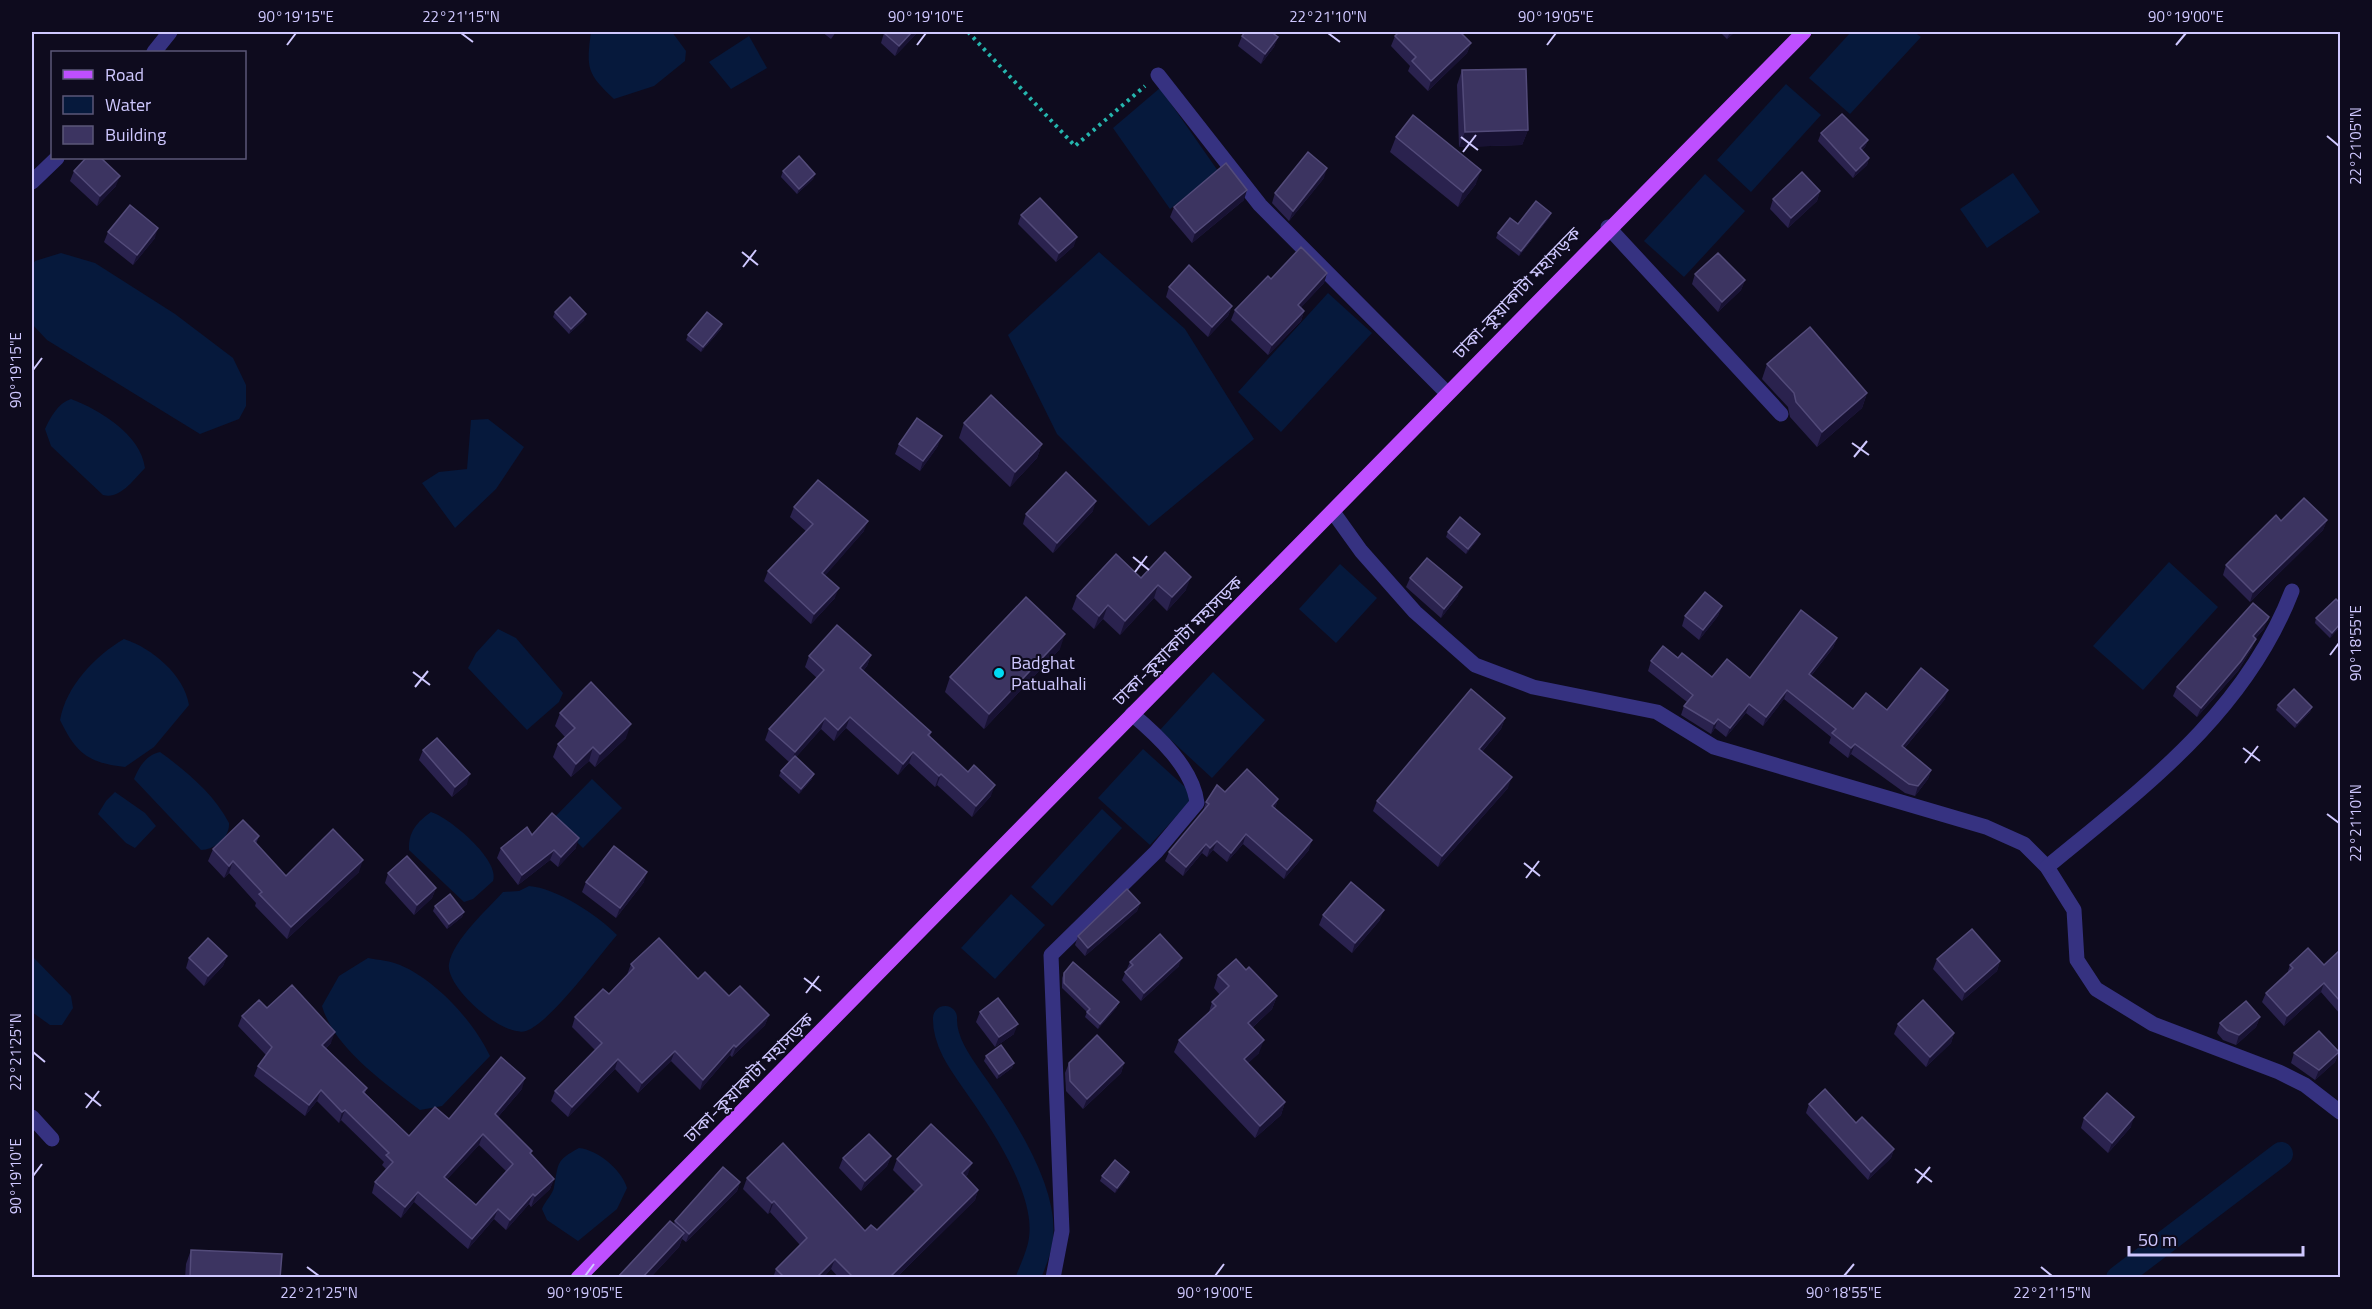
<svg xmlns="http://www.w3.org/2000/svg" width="2372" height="1309" font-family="'Titillium Web','Noto Sans Bengali',sans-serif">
	<rect width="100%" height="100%" fill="#0e0b1e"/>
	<g fill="#06193c">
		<path d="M591,32H672L686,51L685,61L654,86L614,99C587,74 586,68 591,32Z"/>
		<path d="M1851,32H1914L1921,37L1850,114L1809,78Z"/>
		<path d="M749,36L767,68L731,89L709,62Z"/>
		<path d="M1786,84L1821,115L1751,192L1717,160Z"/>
		<path d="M1160,88L1218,171L1170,209L1113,128Z"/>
		<path d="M2013,173L2040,212L1987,248L1960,209Z"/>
		<path d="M1705,174L1745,211L1684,277L1644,241Z"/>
		<path d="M1099,252L1185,329L1254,439L1149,526L1057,434L1008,335Z"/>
		<path d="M61,253L95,263L175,314L233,358L246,385V406L239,419L200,434L47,340L32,324V266L35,261Z"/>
		<path d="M1328,293L1372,333L1281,432L1238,392Z"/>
		<path d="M71,399C100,410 141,435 145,468C134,479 120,500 103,495L51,446L45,429C50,418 58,403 71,399Z"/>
		<path d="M488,419L524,447L496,489L455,528L422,483L439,472L467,469L471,420Z"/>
		<path d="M2169,562L2218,607L2143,690L2093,646Z"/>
		<path d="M1340,564L1377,598L1336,643L1299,609Z"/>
		<path d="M498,629L516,638L563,693L559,702L527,730L468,668L476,653Z"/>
		<path d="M124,639C152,648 184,675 189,705L154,747L125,767C88,763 76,753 60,720C66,686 95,656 124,639Z"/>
		<path d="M1213,672L1265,720L1212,778L1160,730Z"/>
		<path d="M1143,749L1195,796L1150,845L1098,798Z"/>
		<path d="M160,752C186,771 214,794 229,823C230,838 214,850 201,850L134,779C139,767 146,755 160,752Z"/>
		<path d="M592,779L622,808L583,848L553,819Z"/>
		<path d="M115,792L145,813L156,826L135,848L126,843L98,814L106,801Z"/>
		<path d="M1102,809L1122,828L1052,906L1031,887Z"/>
		<path d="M431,812C450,818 500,860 493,881L473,899L464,902L409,850C408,832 417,822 431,812Z"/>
		<path d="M529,886C556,888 598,915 617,935C598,957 550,1023 526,1031C503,1038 445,987 449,964C453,940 487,910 503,892L519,891Z"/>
		<path d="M1011,894L1045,925L995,979L961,948Z"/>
		<path d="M32,956L71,996L73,1008L62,1025H50L32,1012Z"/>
		<path d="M368,958C379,960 391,961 400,965C436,980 474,1022 490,1056L442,1106L420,1110C386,1084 334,1048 322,1006L339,976Z"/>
		<path d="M579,1148C598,1150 622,1170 627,1188L617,1209L578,1241L547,1220L542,1209C545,1201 553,1194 554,1187C559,1163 555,1161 579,1148Z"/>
	</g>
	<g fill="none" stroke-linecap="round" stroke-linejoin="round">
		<g stroke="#06193c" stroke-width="24">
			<path d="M945,1018C944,1043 963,1067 977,1087C1004,1125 1047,1191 1041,1238C1040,1251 1033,1266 1028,1278"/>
			<path d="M2118,1278L2281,1154"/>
		</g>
		<path stroke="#25b6ae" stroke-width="4" stroke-dasharray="3 4.5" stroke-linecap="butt" d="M968,32L1075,146L1145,86"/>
		<g stroke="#363281" stroke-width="15">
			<path d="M154,52L170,32"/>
			<path d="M1158,75L1260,205L1447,393"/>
			<path d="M32,182L57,158"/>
			<path d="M1608,227L1781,414"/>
			<path d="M1333,512L1361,551L1415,612L1475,665L1533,687L1657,712L1714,747L1986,827L2024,844L2047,867L2074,910L2077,960L2096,989L2153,1024L2279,1072L2305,1085L2340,1112"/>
			<path d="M2047,867C2144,787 2245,713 2292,591"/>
			<path d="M32,1117L52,1139"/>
			<path d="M1053,1278L1062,1231L1051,955L1156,852L1197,803C1193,768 1157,735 1132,714"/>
		</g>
		<path stroke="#be4fff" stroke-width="15" d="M578,1278L1804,32"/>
	</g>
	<g fill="#2a224e" fill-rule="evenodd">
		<path d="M822,32H836L831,39Z"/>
		<path d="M918,32L895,56L881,43L884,33Z"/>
		<path d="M1720,32H1735L1727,39Z"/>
		<path d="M1242,36L1278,37L1274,47L1261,64L1238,46Z"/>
		<path d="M1395,36L1471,43L1467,53L1428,91L1408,71L1410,66L1391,46Z"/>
		<path d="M1462,70L1528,130L1522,145L1459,147L1457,85Z"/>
		<path d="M1821,133L1868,140L1865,147L1862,150L1869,158L1867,165L1853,178L1818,141Z"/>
		<path d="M1396,137L1476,184L1458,207L1390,152Z"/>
		<path d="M74,171L116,186L97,206L70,181Z"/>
		<path d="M783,171L815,174L813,179L797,194L781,177Z"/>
		<path d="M1324,178L1289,221L1272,203L1275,193Z"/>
		<path d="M1820,191L1817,201L1788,228L1770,209L1773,199Z"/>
		<path d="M1244,200L1192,243L1170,217L1174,207Z"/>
		<path d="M1551,213L1549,218L1519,256L1496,238L1498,233L1518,224Z"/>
		<path d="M1021,215L1074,246L1056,262L1018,224Z"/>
		<path d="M108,232L155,238L133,265L104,242Z"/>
		<path d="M1327,273L1324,283L1301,307L1304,311L1301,321L1268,355L1231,320L1235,310L1271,279Z"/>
		<path d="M1695,274L1745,280L1741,290L1718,312L1692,284Z"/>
		<path d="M1169,287L1232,306L1228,316L1208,337L1166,297Z"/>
		<path d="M555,312L584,320L569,334L553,317Z"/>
		<path d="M722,324L721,329L701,352L686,340L688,335Z"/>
		<path d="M1767,364L1867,393L1862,408L1817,447L1790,417L1788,407L1762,379Z"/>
		<path d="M964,423L1042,444L1037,458L1010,487L959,438Z"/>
		<path d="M899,444L938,446L920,471L895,454Z"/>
		<path d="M794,507L864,531L825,575L835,598L811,624L764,581L768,571L807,532L790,517Z"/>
		<path d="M1093,511L1053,553L1023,524L1026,514Z"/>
		<path d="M2327,520L2323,530L2250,602L2223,575L2226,565L2281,521Z"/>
		<path d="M1448,532L1480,534L1478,539L1466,554L1446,537Z"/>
		<path d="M1141,578L1186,590L1167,611L1154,598L1120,635L1103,619L1094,629L1072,609L1077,596Z"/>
		<path d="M1410,578L1458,596L1441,618L1406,587Z"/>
		<path d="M1722,606L1718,616L1699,640L1682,626L1685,616Z"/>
		<path d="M2316,618L2340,627L2330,638L2315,623Z"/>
		<path d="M2264,629L2255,639L2252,648L2238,671L2197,717L2173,696L2177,687Z"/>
		<path d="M1837,638L1833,648L1811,676L1853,709L1887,710L1945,699L1904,749L1931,770L1928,779L1915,796L1905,793L1851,754L1848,758L1829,743L1831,737L1784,699L1763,726L1746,713L1726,737L1715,728L1711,734L1681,715L1684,706L1687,702L1648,671L1651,661L1678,658L1712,677L1750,678Z"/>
		<path d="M1060,649L984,729L945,692L950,677Z"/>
		<path d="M871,655L867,666L863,671L931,732L930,736L991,796L972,817L937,785L935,787L909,763L898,775L846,728L834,741L821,729L796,757L812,779L799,794L779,776L781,771L789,762L765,740L769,729L817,678L805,667L809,656Z"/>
		<path d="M2278,705L2312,707L2310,712L2295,728L2276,710Z"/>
		<path d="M560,713L626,738L595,767L589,761L571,777L553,757L558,744L565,737L555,726Z"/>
		<path d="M1505,718L1501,729L1482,752L1508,788L1438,867L1373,811L1377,801Z"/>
		<path d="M423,750L467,784L452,797L419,760Z"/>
		<path d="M1225,792L1278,799L1275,808L1309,850L1284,879L1243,844L1227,862L1213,850L1207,857L1202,853L1183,876L1165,861L1169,852L1203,811L1206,802Z"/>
		<path d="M532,835L576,848L558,867L550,860L518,885L497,858L501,848Z"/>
		<path d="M259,836L256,844L286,876L359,872L287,939L255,906L256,903L229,873L224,878L208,861L213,849Z"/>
		<path d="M388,873L436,888L432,898L414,915L385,883Z"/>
		<path d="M586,882H644L616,918L582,892Z"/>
		<path d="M1140,903L1137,911L1085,956L1075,945L1078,936Z"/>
		<path d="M435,906L464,912L462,917L447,929L433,911Z"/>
		<path d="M1323,915L1380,920L1352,953L1319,925Z"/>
		<path d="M2340,950V1014L2321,992L2284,1026L2262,1002L2266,993L2287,974L2290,965H2324Z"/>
		<path d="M227,956L223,966L204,986L186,968L189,958Z"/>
		<path d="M1937,959L2000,961L1997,971L1962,1001L1933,969Z"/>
		<path d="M1130,962L1179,966L1141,1001L1122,980Z"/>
		<path d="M631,964L698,979L729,996L769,1015L765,1025L732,1057L730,1055L700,1090L671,1061L638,1093L615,1069L568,1117L551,1101L555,1091L595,1050L572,1027L575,1017L609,994L627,975Z"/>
		<path d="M1246,970L1277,996L1272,1009L1252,1028L1259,1053L1248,1063L1285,1102L1281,1115L1255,1138L1174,1052L1179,1040L1209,1012L1212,1002L1220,995L1214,988L1218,975Z"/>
		<path d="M1064,973L1117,1007L1098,1029L1085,1017L1087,1012L1062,988V978Z"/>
		<path d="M267,1008L331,1043L326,1048L367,1088L365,1093L409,1136L522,1089L498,1117L554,1179L550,1189L531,1207L529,1204L506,1230L494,1219L468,1249L414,1202L401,1218L372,1193L375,1182L386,1169L382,1165L384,1162L341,1120L339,1123L317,1101L305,1116L254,1076L258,1066L266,1055L238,1026L242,1016ZM479,1145L506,1171L476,1205L447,1179Z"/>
		<path d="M980,1012L1014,1034L995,1047L976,1022Z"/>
		<path d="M2260,1017L2256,1027L2236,1045L2223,1040L2217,1033L2220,1023Z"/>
		<path d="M1898,1024L1954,1033L1951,1043L1926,1067L1894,1034Z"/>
		<path d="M2339,1052L2335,1062L2315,1080L2291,1063L2294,1053Z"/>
		<path d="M986,1056L1014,1063L1012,1068L997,1079L984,1061Z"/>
		<path d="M1069,1063H1124L1121,1073L1083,1109L1066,1091L1065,1073Z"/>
		<path d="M1809,1104L1856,1123L1894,1149L1891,1158L1868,1180L1806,1113Z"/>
		<path d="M2084,1118L2131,1127L2108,1153L2081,1128Z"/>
		<path d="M891,1156L887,1166L861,1191L839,1168L843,1158Z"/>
		<path d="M897,1159L968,1174L965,1177L978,1190L975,1200L896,1278H839L831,1269L823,1278H773L776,1269L800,1245L770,1212L768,1214L743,1189L747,1178L865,1231L877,1230L915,1192L893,1170Z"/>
		<path d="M1129,1172L1128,1177L1115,1193L1100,1181L1102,1176Z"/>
		<path d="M740,1182L737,1191L686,1242L682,1239L679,1247L650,1278H617L674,1224L675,1221Z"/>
		<path d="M191,1250L280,1278H185L186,1264Z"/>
	</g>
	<g fill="#181233">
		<path d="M912,32H918L895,56L899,46Z"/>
		<path d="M1730,32H1735L1727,39Z"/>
		<path d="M1278,37L1274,47L1261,64L1265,54Z"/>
		<path d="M1471,43L1467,53L1428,91L1431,81Z"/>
		<path d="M1528,130L1522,145L1459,147L1465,132Z"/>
		<path d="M1868,140L1865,147L1857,155L1860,148Z"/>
		<path d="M1869,158L1867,165L1853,178L1856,171Z"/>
		<path d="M1327,168L1324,178L1289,221L1293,211Z"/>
		<path d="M1481,170L1476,184L1458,207L1463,192Z"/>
		<path d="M815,174L813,179L797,194L799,189Z"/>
		<path d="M120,176L116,186L97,206L100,196Z"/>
		<path d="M1247,190L1244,200L1192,243L1195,233Z"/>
		<path d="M1820,191L1817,201L1788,228L1791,218Z"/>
		<path d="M1551,213L1549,218L1519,256L1521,251Z"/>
		<path d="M158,228L155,238L133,265L137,255Z"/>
		<path d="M1077,237L1074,246L1056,262L1059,253Z"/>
		<path d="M1327,273L1324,283L1294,315L1298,305Z"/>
		<path d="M1745,280L1741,290L1718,312L1722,302Z"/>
		<path d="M1232,306L1228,316L1208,337L1212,327Z"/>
		<path d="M1304,311L1301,321L1268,355L1272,345Z"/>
		<path d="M586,314L584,320L569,334L571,329Z"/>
		<path d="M722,324L721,329L701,352L703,347Z"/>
		<path d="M1867,393L1862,408L1817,447L1822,432Z"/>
		<path d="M942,436L938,446L920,471L923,461Z"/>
		<path d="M1042,444L1037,458L1010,487L1015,472Z"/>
		<path d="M1096,501L1093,511L1053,553L1057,543Z"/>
		<path d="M2327,520L2323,530L2250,602L2253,592Z"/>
		<path d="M868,521L864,531L819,583L822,573Z"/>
		<path d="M1480,534L1478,539L1466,554L1468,549Z"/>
		<path d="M1191,577L1186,590L1167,611L1172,597Z"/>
		<path d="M1158,585L1154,598L1120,635L1125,621Z"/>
		<path d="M1462,587L1458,596L1441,618L1444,609Z"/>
		<path d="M839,588L835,598L811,624L814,614Z"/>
		<path d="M1108,605L1103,619L1094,629L1099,616Z"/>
		<path d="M1722,606L1718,616L1699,640L1703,630Z"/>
		<path d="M2269,617L2264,629L2249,645L2253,636Z"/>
		<path d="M2340,624V627L2330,638L2332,633Z"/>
		<path d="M1065,634L1060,649L984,729L989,714Z"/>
		<path d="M1837,638L1833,648L1805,683L1809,674Z"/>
		<path d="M2256,639L2252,648L2238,671L2197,717L2201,708Z"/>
		<path d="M871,655L867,666L856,679L860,668Z"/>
		<path d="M1787,690L1784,699L1763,726L1766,717Z"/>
		<path d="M1948,690L1945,699L1898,756L1902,746Z"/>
		<path d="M1749,704L1746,713L1726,737L1730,728Z"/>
		<path d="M2312,707L2310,712L2295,728L2297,723Z"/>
		<path d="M850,717L846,728L834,741L838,730Z"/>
		<path d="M825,718L821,729L791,763L795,752Z"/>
		<path d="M1505,718L1501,729L1475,760L1479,749Z"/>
		<path d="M1718,719L1715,728L1711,734L1714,724Z"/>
		<path d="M631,724L626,738L595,767L600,754Z"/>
		<path d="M1855,744L1851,754L1848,758L1851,748Z"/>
		<path d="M593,747L589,761L571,777L576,764Z"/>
		<path d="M913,752L909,763L898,775L903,764Z"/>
		<path d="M1931,770L1928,779L1915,796L1918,786Z"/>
		<path d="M470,774L467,784L452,797L455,787Z"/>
		<path d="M814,774L812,779L799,794L801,789Z"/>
		<path d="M941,774L937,785L935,787L939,776Z"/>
		<path d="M1512,777L1508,788L1438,867L1442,856Z"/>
		<path d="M995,785L991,796L972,817L976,806Z"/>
		<path d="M1278,799L1275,809L1272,806Z"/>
		<path d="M1246,834L1243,844L1227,862L1231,853Z"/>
		<path d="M579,838L576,848L558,867L561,857Z"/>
		<path d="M1312,840L1309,850L1284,879L1287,870Z"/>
		<path d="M1217,841L1213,850L1207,857L1210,848Z"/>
		<path d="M1206,844L1202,853L1183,876L1186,867Z"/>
		<path d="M554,850L550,860L518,885L522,875Z"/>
		<path d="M363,860L359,872L287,939L291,927Z"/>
		<path d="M233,861L229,873L224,878L229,866Z"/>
		<path d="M647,872L644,882L616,918L620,908Z"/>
		<path d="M436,888L432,898L414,915L417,905Z"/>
		<path d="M1140,903L1137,911L1085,956L1088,948Z"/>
		<path d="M1384,910L1380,920L1352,953L1355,943Z"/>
		<path d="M464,912L462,917L447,929L449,924Z"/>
		<path d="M227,956L223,966L204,986L208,976Z"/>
		<path d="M1182,958L1179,966L1141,1001L1144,993Z"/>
		<path d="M2000,961L1997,971L1962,1001L1965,992Z"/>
		<path d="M2324,983L2321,992L2284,1026L2287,1016Z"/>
		<path d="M1277,996L1272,1009L1243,1036L1248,1023Z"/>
		<path d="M1119,1002L1117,1007L1098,1029L1100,1024Z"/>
		<path d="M769,1015L765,1025L732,1057L736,1047Z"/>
		<path d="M2260,1017L2256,1027L2236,1045L2239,1035Z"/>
		<path d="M1018,1024L1014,1034L995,1047L999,1037Z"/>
		<path d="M335,1032L331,1043L318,1055L322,1045Z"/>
		<path d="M1954,1033L1951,1043L1926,1067L1930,1057Z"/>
		<path d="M1264,1040L1259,1053L1240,1071L1244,1059Z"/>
		<path d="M734,1045L730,1055L700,1090L703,1080Z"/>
		<path d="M675,1051L671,1061L638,1093L642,1083Z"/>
		<path d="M2339,1052L2335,1062L2315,1080L2319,1070Z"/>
		<path d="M618,1059L615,1069L568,1117L572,1107Z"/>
		<path d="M1014,1063L1012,1068L997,1079L999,1074Z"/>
		<path d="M1124,1063L1121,1073L1083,1109L1087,1099Z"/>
		<path d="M525,1078L522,1089L491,1125L495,1114Z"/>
		<path d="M321,1090L317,1101L305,1116L309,1105Z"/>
		<path d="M1285,1102L1281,1115L1255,1138L1260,1126Z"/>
		<path d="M345,1110L341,1120L339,1123L342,1112Z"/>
		<path d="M2134,1117L2131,1127L2108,1153L2112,1143Z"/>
		<path d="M483,1134L479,1145L440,1187L444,1177Z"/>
		<path d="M1894,1149L1891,1158L1868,1180L1871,1172Z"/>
		<path d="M891,1156L887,1166L861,1191L865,1181Z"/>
		<path d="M972,1163L968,1174L958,1184L962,1173Z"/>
		<path d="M1129,1172L1128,1177L1115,1193L1117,1188Z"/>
		<path d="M554,1179L550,1189L531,1207L535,1196Z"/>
		<path d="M740,1182L737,1191L686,1242L689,1234Z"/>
		<path d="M978,1190L975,1200L896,1278H889Z"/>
		<path d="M418,1192L414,1202L401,1218L405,1207Z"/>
		<path d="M533,1194L529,1204L506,1230L510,1220Z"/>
		<path d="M774,1201L770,1212L768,1214L772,1203Z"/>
		<path d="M498,1209L494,1219L468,1249L472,1239Z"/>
		<path d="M684,1233L679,1247L650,1278H642Z"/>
		<path d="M835,1259L831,1269L823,1278H816Z"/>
	</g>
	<g fill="#3c3461" stroke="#534b7a" stroke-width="1.5" fill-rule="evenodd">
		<path d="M886,32H912L899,46L884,33Z"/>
		<path d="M1245,32H1271L1278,37L1265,54L1242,36Z"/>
		<path d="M1399,32H1460L1471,43L1431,81L1412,61L1416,57L1395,36Z"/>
		<path d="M1526,69L1528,130L1465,132L1462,70Z"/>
		<path d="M1842,114L1868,140L1860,148L1869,158L1856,171L1821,133Z"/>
		<path d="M1413,115L1481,170L1463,192L1396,137Z"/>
		<path d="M1308,152L1327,168L1293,211L1275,193Z"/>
		<path d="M799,156L815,174L799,189L783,171Z"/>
		<path d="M86,158H101L120,176L100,196L74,171Z"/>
		<path d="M1226,163L1247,190L1195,233L1174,207Z"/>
		<path d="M1802,172L1820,191L1791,218L1773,199Z"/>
		<path d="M1040,198L1077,237L1059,253L1021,215Z"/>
		<path d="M1536,201L1551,213L1521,251L1498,233L1510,218L1518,224Z"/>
		<path d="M130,205L158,228L137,255L108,232Z"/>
		<path d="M1301,247L1327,273L1298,305L1304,311L1272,345L1235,310L1268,276L1271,279Z"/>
		<path d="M1718,253L1745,280L1722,302L1695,274Z"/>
		<path d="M1189,265L1232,306L1212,327L1169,287Z"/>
		<path d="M570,297L586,314L571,329L555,312Z"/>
		<path d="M707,312L722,324L703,347L688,335Z"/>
		<path d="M1810,327L1867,393L1822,432L1796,402L1794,393L1767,364Z"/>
		<path d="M991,395L1042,444L1015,472L964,423Z"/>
		<path d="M917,418L942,436L923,461L899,444Z"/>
		<path d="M1066,472L1096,501L1057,543L1026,514Z"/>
		<path d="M818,480L868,521L822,573L839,588L814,614L768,571L813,524L794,507Z"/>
		<path d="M2304,498L2327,520L2253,592L2226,565L2276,515L2281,521Z"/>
		<path d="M1460,517L1480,534L1468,549L1448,532Z"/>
		<path d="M1165,552L1191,577L1172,597L1158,585L1125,621L1108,605L1099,616L1077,596L1116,554L1141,578Z"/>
		<path d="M1427,558L1462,587L1444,609L1410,578Z"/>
		<path d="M1705,592L1722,606L1703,630L1685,616Z"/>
		<path d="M1026,597L1065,634L989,714L950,677Z"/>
		<path d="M2336,599L2340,603V624L2332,633L2316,618Z"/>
		<path d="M2253,603L2269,617L2267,620L2253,636L2256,639L2241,661L2201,708L2177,687Z"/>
		<path d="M1801,610L1837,638L1809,674L1853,709L1866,693L1887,710L1921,668L1948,690L1902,746L1931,770L1918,786L1909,784L1855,744L1851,748L1832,733L1836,729L1787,690L1766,717L1749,704L1730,728L1718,719L1714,724L1684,706L1693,695L1651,661L1663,646L1678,658L1682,653L1712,677L1727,659L1750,678Z"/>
		<path d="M837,625L871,655L860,668L931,732L928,735L968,772L974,765L995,785L976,806L941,774L939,776L913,752L903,764L850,717L838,730L825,718L795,752L769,729L824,670L809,656Z"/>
		<path d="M591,682L631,724L600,754L593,747L576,764L558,744L575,728L560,713Z"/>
		<path d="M1471,689L1505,718L1479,749L1512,777L1442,856L1377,801Z"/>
		<path d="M2294,689L2312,707L2297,723L2278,705Z"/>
		<path d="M437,738L470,774L455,787L423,750Z"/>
		<path d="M795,756L814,774L801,789L781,771Z"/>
		<path d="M1247,769L1278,799L1272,806L1312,840L1287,870L1246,834L1231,853L1217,841L1210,848L1206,844L1186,867L1169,852L1209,804L1206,802L1217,785L1225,792Z"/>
		<path d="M552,813L579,838L561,857L554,850L522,875L501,848L527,827L532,835Z"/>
		<path d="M243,820L259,836L254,841L286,876L333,829L363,860L291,927L259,894L262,892L233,861L229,866L213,849Z"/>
		<path d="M614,846L647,872L620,908L586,882Z"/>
		<path d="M407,856L436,888L417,905L388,873Z"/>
		<path d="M1351,882L1384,910L1355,943L1323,915Z"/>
		<path d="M1127,889L1140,903L1088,948L1078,936Z"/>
		<path d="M450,894L464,912L449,924L435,906Z"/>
		<path d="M1972,929L2000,961L1965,992L1937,959Z"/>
		<path d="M1160,934L1182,958L1144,993L1125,972L1133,965L1130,962Z"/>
		<path d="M208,938L227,956L208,976L189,958Z"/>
		<path d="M659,938L698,979L705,972L729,996L740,986L769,1015L736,1047L734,1045L703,1080L675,1051L642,1083L618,1059L572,1107L555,1091L602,1043L575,1017L603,989L609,994L634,968L631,964Z"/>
		<path d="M2308,948L2324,965L2340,950V1001L2324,983L2287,1016L2266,993L2293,968L2290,965Z"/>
		<path d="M1236,959L1246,970L1249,967L1277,996L1248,1023L1264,1040L1244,1059L1285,1102L1260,1126L1179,1040L1216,1006L1212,1002L1229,986L1218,975Z"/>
		<path d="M1073,962L1119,1002L1100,1024L1087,1012L1090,1009L1064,983V973Z"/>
		<path d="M292,985L335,1032L322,1045L367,1088L363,1092L409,1136L435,1107L449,1119L501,1057L525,1078L495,1114L532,1151L530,1153L554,1179L535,1196L533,1194L510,1220L498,1209L472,1239L418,1192L405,1207L375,1182L393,1162L386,1155L389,1153L345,1110L342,1112L321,1090L309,1105L258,1066L272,1047L242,1016L259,1000L267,1008ZM483,1134L513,1164L476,1205L444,1177Z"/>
		<path d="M998,998L1018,1024L999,1037L980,1012Z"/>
		<path d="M1923,1000L1954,1033L1930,1057L1898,1024Z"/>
		<path d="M2246,1001L2260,1017L2239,1035L2227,1030L2220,1023Z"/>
		<path d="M2319,1031L2339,1052L2319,1070L2294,1053Z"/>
		<path d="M1097,1035L1124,1063L1087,1099L1070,1081L1069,1063Z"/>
		<path d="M1001,1045L1014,1063L999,1074L986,1056Z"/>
		<path d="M1825,1089L1856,1123L1862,1117L1894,1149L1871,1172L1809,1104Z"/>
		<path d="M2107,1093L2134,1117L2112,1143L2084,1118Z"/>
		<path d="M931,1124L972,1163L962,1173L978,1190L889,1278H854L835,1259L816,1278H785L776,1269L807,1238L774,1201L772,1203L747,1178L783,1143L865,1231L871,1225L877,1230L922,1185L897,1159Z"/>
		<path d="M869,1134L891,1156L865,1181L843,1158Z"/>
		<path d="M1115,1160L1129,1172L1117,1188L1102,1176Z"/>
		<path d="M723,1167L740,1182L689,1234L675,1221Z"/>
		<path d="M670,1221L684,1233L642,1278H617Z"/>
		<path d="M191,1250L282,1254L280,1278H190Z"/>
	</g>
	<path fill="none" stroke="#cfc8ff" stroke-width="2" d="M461,33L473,42M1328,33L1340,42M287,45L296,33M917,45L926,33M1547,45L1556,33M2176,45L2186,33M2327,136L2339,146M1461,137L1478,150M1463,152L1476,135M742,252L758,265M743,267L756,250M33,370L42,358M1852,443L1869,455M1854,457L1867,441M1133,557L1149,570M1135,572L1147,556M2330,655L2339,643M413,672L430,685M415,687L428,671M2243,748L2260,761M2245,763L2258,746M2327,814L2339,823M1524,863L1540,876M1526,878L1539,861M804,978L821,991M806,993L819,976M33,1052L45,1062M85,1093L101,1106M86,1108L99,1091M1915,1169L1932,1182M33,1176L42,1164M1917,1183L1930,1167M307,1267L319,1276M2041,1267L2052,1276M585,1276L594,1264M1215,1276L1224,1264M1844,1276L1854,1264"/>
	<circle fill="#00daf3" stroke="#0e0b1e" stroke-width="2" cx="999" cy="673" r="6"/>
	<g text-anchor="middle" stroke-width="4.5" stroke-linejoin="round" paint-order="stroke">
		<g font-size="18" fill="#cfc8ff" stroke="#0e0b1e">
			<text transform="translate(1517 293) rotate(-46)" y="6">ঢাকা-কুয়াকাটা মহাসড়ক</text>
			<text transform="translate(1178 641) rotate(-45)" y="6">ঢাকা-কুয়াকাটা মহাসড়ক</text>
			<text transform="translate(749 1078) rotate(-45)" y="6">ঢাকা-কুয়াকাটা মহাসড়ক</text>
		</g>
		<g font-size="18" fill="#cfc8ff" stroke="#0e0b1e" text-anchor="start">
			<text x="1011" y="669">Badghat<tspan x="1011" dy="21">Patualhali</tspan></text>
		</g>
	</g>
	<rect width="2372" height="1309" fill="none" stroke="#0e0b1e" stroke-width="66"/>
	<rect x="51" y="51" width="195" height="108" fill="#0e0b1e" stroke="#5b5778" stroke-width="1.5"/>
	<rect x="63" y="70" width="30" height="9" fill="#be4fff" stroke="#5b5778" stroke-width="1.5"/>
	<text x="105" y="81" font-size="18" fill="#cfc8ff">Road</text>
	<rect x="63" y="96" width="30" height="18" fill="#06193c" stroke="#5b5778" stroke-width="1.5"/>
	<text x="105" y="111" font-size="18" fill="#cfc8ff">Water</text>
	<rect x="63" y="126" width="30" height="18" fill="#3c3461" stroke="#5b5778" stroke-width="1.5"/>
	<text x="105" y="141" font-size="18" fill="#cfc8ff">Building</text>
	<path d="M2129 1246v9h174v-9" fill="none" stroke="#cfc8ff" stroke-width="3"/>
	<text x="2138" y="1246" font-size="18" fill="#cfc8ff" stroke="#0e0b1e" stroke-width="4.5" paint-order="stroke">50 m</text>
	<rect x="33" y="33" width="2306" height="1243" fill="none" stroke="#cfc8ff" stroke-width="2"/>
	<g font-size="15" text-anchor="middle" fill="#cfc8ff">
		<text x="296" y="22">90°19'15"E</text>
		<text x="461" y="22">22°21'15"N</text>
		<text x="926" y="22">90°19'10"E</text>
		<text x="1328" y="22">22°21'10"N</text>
		<text x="1556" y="22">90°19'05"E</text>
		<text x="2186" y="22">90°19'00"E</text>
		<text transform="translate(2356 146) rotate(-90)" y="5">22°21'05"N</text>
		<text transform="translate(16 370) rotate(-90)" y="5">90°19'15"E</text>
		<text transform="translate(2356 643) rotate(-90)" y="5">90°18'55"E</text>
		<text transform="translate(2356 823) rotate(-90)" y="5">22°21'10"N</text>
		<text transform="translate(16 1052) rotate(-90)" y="5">22°21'25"N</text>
		<text transform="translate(16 1176) rotate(-90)" y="5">90°19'10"E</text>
		<text x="319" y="1298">22°21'25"N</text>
		<text x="585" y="1298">90°19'05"E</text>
		<text x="1215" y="1298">90°19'00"E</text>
		<text x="1844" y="1298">90°18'55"E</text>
		<text x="2052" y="1298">22°21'15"N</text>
	</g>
</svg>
